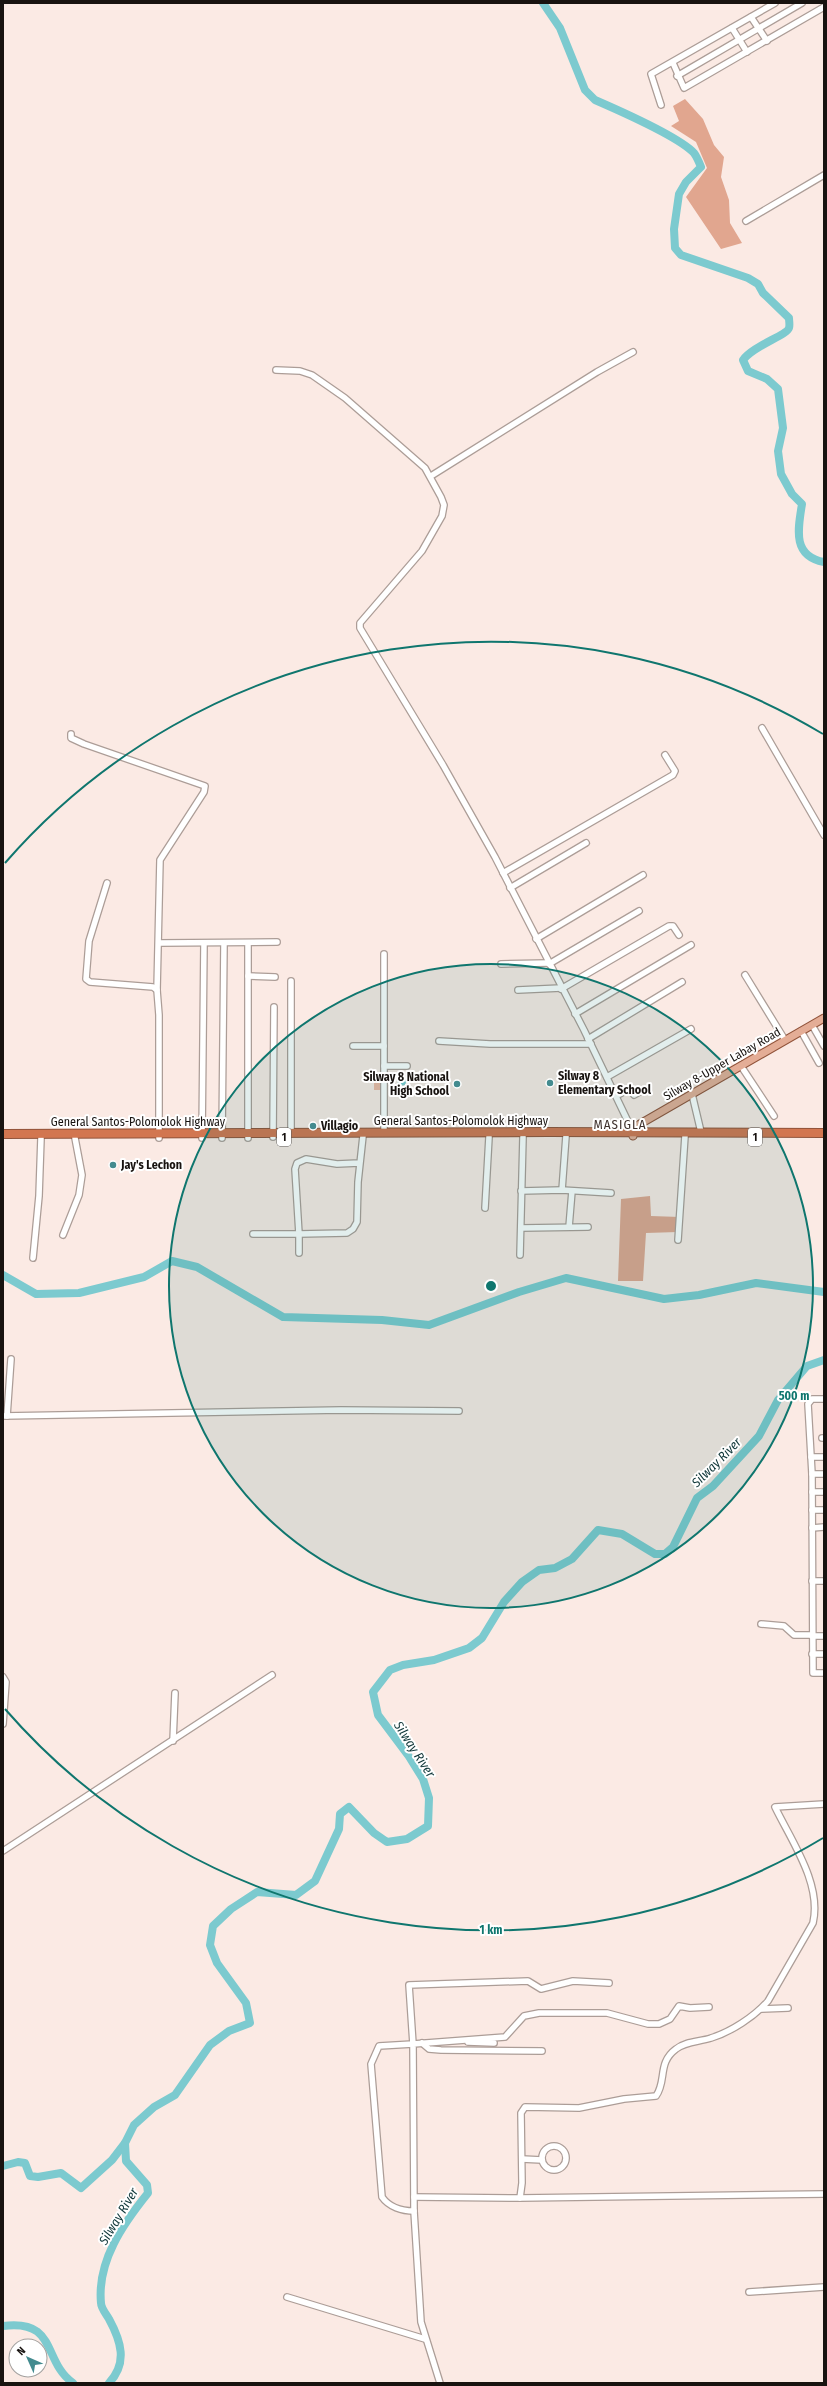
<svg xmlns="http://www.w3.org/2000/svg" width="827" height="2386" font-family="'Fira Sans Condensed',sans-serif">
	<rect width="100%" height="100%" fill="#fbeae4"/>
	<path fill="#efb9a4" d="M374,1078H384L383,1090H374Z"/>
	<g fill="#e1a68f">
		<path d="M685,99L703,119L714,145L724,157L721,177L729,200L730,223L742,243L721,249L686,197L707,168L696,142L671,126L679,121L673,106Z"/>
		<path d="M650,1196L651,1216L680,1217L678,1232L646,1233L643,1281H618L621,1199Z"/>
	</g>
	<circle fill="#7ccacf" cx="402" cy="1081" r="4.5"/>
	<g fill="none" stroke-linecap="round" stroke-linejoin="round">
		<g stroke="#7ccacf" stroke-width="8">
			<path d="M543,3L560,28L585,90L595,100C618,110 678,136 694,153C697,157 699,162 701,167L686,182L679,194L674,229L675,248L681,255L748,278L758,284L763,293L789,318C789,321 790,325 789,328C787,335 753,346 743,360L748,371L767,379L778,389L783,428L778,451L781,474L792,494L802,504C798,529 792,556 824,562"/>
			<path d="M3,1275L36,1294L79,1293L144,1277L172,1261L197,1267L283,1317L382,1320L429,1325L519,1292L566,1278L664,1299L699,1295L756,1283L824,1292"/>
			<path d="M3,2166L18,2162L25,2163L30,2176L38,2177L61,2173L81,2188L112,2160L125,2143"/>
			<path d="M3,2326C58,2319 42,2361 73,2383"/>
			<path d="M109,2383C128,2363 121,2341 109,2319C106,2314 101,2308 101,2303C97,2261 123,2224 148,2193L147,2185L126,2161L125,2143L134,2125L154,2107L175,2095L210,2045L229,2031L250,2023L246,2003L217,1963L210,1945L213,1926L231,1909L257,1892L296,1895L315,1881L339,1829L340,1814L349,1807L374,1833L387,1842L407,1839L428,1826L429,1798L423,1779L408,1755L378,1715L373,1692L390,1670L403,1665L434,1660L469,1648L482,1638L504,1602L522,1582L539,1570L555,1568L572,1559L598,1530L622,1534L655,1554H665L673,1547L697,1498L713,1486L759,1436L778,1400L807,1366L824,1360"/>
		</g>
		<defs>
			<g id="minor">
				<path d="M751,17L767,41"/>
				<path d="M732,28L747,52"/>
				<path d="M673,63L684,88L824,7"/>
				<path d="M677,76L802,3"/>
				<path d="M661,105L651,74L775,3"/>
				<path d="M746,221L824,175"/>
				<path d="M276,370L300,371L312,375L345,398L425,468L441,497L444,505L442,516L422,551L360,623V628L443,765L495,857L584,1030L633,1132"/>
				<path d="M431,476L597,372L633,352"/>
				<path d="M762,728L824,835"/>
				<path d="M71,734V738L84,744L205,786L204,792L160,860L157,990"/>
				<path d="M503,873L673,775L675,771L665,755"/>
				<path d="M107,883L89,941L86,979L90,982L153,987L157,990L159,1015V1138"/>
				<path d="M510,888L586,843"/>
				<path d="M536,939L643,875"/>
				<path d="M160,943L277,942"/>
				<path d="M501,964L548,963"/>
				<path d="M549,964L639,911"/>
				<path d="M745,975L785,1040"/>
				<path d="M248,976L275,977"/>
				<path d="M561,989L669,926H673L679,935"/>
				<path d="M518,990L561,988"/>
				<path d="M575,1014L691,945"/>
				<path d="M812,1025L824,1046"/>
				<path d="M801,1031L819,1063"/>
				<path d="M588,1039L682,982"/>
				<path d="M439,1041L490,1044H591"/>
				<path d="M353,1046H384V1066H407"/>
				<path d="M384,1046V954"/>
				<path d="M741,1066L774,1116"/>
				<path d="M607,1077L691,1029"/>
				<path d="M692,1094L701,1132"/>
				<path d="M616,1096L629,1089L634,1095L641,1091"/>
				<path d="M291,1133V981"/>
				<path d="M384,1133V1066"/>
				<path d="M273,1137L274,1007"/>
				<path d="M202,1138L204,943"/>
				<path d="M222,1138L224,943"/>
				<path d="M248,1138V943"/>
				<path d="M359,1163L337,1164L306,1159L297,1163L295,1169L299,1234L347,1233L353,1229L357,1222L358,1182L363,1136"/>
				<path d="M562,1190L566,1136"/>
				<path d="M521,1191L562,1190L611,1193"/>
				<path d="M485,1208L489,1137"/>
				<path d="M569,1227L572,1191"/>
				<path d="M521,1228L588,1227"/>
				<path d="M253,1234H299V1253"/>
				<path d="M63,1235L79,1195L82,1175L75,1138"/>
				<path d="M678,1240L685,1136"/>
				<path d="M520,1255L523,1137"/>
				<path d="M33,1258L39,1196L41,1138"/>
				<path d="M824,1399H812L808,1404L812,1474L813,1673H824"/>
				<path d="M3,1416L341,1410L459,1411"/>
				<path d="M7,1416L11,1359"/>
				<path d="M822,1438H824"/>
				<path d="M811,1457H824"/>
				<path d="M812,1474H824"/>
				<path d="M812,1492H824"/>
				<path d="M812,1510H824"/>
				<path d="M812,1528L824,1527"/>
				<path d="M812,1581H824"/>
				<path d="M761,1624L784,1626L794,1635H812"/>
				<path d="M812,1636H824"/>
				<path d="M812,1654H824"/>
				<path d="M3,1677L6,1682L3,1724"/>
				<path d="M173,1741L175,1693"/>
				<path d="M3,1851L272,1675"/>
				<path d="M761,2009L788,2008"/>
				<path d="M468,2042L494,2043"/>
				<path d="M422,2043L429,2049L441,2050L542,2051"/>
				<circle cx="554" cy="2158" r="12"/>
				<path d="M522,2159L542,2160"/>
				<path d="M414,2197L520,2198L824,2194"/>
				<path d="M520,2198L522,2183L521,2113L525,2107L579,2108L624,2099L656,2096C667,2081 657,2063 676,2049C686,2041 699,2042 711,2038C731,2032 755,2016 768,2001L813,1923C822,1884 792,1842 775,1807L824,1804"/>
				<path d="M414,2211C402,2211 389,2207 382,2197L371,2064L379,2046L413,2044L409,1985L528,1981L541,1989L573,1981L609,1983"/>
				<path d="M749,2292L824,2287"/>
				<path d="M287,2297L425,2339"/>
				<path d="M440,2383L421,2322L414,2211L413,2044L505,2037L524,2016L539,2013H607L648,2024H659L670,2019L679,2006L690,2008L709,2007"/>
			</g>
			<path id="major" d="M633,1136L634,1129L640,1124L824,1018"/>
			<path id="highway" d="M3,1134L548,1132L824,1133"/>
		</defs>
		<use href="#minor" stroke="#ac9d97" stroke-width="8"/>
		<use href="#major" stroke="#91533a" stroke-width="9"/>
		<use href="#highway" stroke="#91533a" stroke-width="10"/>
		<use href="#minor" stroke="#fff" stroke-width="5.5"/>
		<use href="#major" stroke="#e4ad96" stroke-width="7"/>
		<use href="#highway" stroke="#d27650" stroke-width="8"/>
	</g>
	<circle cx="491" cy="1286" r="322" fill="#0f766e" fill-opacity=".12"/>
	<g fill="none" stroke="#0f766e" stroke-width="2">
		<circle cx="491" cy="1286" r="322"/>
		<path d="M823 1838A644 644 0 0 1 5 1709M5 863A644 644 0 0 1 823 734"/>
	</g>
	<g fill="#438b8f" stroke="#fff" stroke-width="1.5">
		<circle cx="550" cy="1083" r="4"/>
		<circle cx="457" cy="1084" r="4"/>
		<circle cx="313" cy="1126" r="4"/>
		<circle cx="113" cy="1165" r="4"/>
	</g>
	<g text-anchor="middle" stroke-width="4" stroke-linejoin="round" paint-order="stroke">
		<g fill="#fff" stroke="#5d5a58" stroke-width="1">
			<rect x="277" y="1128" width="14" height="18" rx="3"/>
			<rect x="748" y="1128" width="14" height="18" rx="3"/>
		</g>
		<g font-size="11" font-weight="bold" fill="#181310">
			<text x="284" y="1141">1</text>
			<text x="755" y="1141">1</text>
		</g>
		<g font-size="12" fill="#181310" stroke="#fff">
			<text transform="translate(722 1064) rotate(-30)" y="4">Silway 8-Upper Labay Road</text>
			<text x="461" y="1125">General Santos-Polomolok Highway</text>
			<text x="138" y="1126">General Santos-Polomolok Highway</text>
		</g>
		<g font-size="12" font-weight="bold" fill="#181310" stroke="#fff" text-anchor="start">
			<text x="558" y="1080">Silway 8<tspan x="558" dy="14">Elementary School</tspan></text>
			<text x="449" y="1081" text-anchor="end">Silway 8 National<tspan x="449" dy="14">High School</tspan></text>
			<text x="321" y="1130">Villagio</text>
			<text x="121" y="1169">Jay's Lechon</text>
		</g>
		<g font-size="13" letter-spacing="1" fill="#3f322e" stroke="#fff">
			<text x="620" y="1129">MASIGLA</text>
		</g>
		<g font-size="13" font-style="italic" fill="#0f3638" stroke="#fff">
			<text transform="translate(716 1462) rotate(-45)" y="5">Silway River</text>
			<text transform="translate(415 1749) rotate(57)" y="5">Silway River</text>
			<text transform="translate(118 2216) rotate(-59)" y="5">Silway River</text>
		</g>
	</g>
	<circle cx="491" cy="1286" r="6" fill="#0f766e" stroke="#fff" stroke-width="2"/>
	<g font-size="12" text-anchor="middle" font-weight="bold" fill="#0f766e" stroke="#fff" stroke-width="4" stroke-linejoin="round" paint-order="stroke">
		<text x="794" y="1400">500 m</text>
		<text x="491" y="1934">1 km</text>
	</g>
	<rect width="827" height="2386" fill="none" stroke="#181310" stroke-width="8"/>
	<g transform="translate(28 2358) rotate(315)"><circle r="19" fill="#ffffff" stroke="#a3a19f"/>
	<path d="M0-3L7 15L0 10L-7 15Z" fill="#438b8f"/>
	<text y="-6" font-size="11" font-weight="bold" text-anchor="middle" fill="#181310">N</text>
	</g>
</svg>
